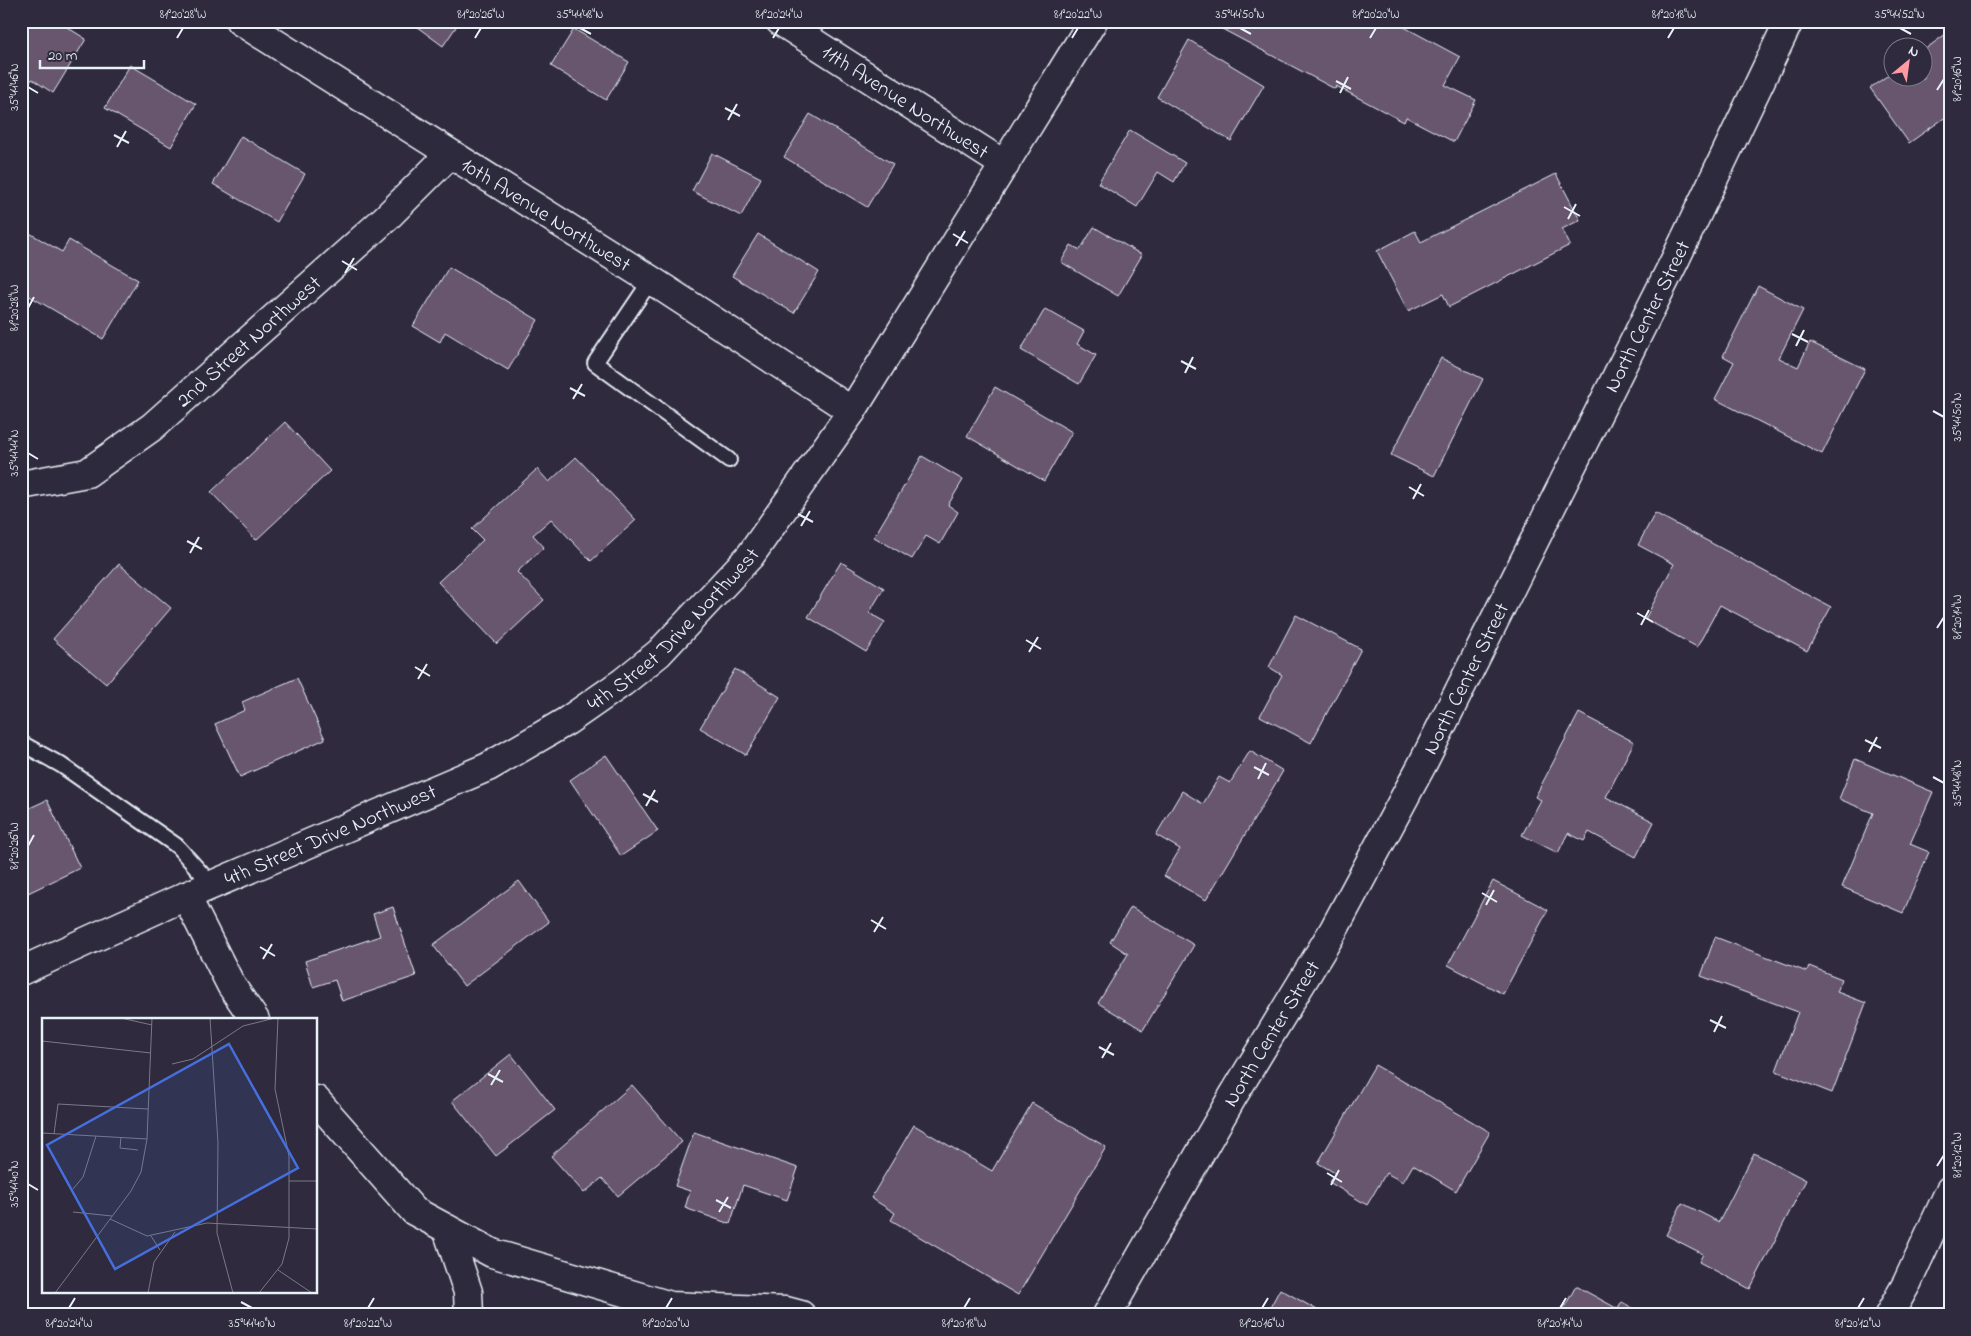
<svg xmlns="http://www.w3.org/2000/svg" width="1971" height="1336" font-family="'Indie Flower',sans-serif">
	<rect width="100%" height="100%" fill="#2f2a3d"/>
	<filter id="ink" filterUnits="userSpaceOnUse"><feTurbulence type="fractalNoise" baseFrequency=".02" numOctaves="2"/><feDisplacementMap in="SourceGraphic" scale="10" xChannelSelector="R" yChannelSelector="G"/><feConvolveMatrix kernelMatrix="1 2 1 2 8 2 1 2 1" color-interpolation-filters="sRGB"/></filter>
	<g filter="url(#ink)">
		<g fill="#67556e" stroke="#e8f1f8">
			<path d="M21,21H57L86,39L53,93L32,79L25,90L21,87Z"/>
			<path d="M409,21H460L443,46Z"/>
			<path d="M1207,21H1393L1460,57L1445,85L1476,100L1454,142L1406,117L1404,122L1336,86L1335,89Z"/>
			<path d="M574,29L629,62L606,100L551,66Z"/>
			<path d="M1950,31V114L1909,143L1870,88L1894,71V78H1924V50Z"/>
			<path d="M1189,40L1264,85L1231,141L1157,97Z"/>
			<path d="M130,65L196,104L171,147L105,108Z"/>
			<path d="M810,114L893,164L867,207L784,157Z"/>
			<path d="M1130,130L1185,163L1174,182L1158,172L1137,207L1098,183Z"/>
			<path d="M241,136L305,174L277,222L213,184Z"/>
			<path d="M712,153L761,178L741,216L692,191Z"/>
			<path d="M1556,174L1580,220L1562,229L1570,245L1449,307L1443,294L1408,311L1377,251L1415,231L1421,242Z"/>
			<path d="M1094,227L1142,255L1118,296L1061,262L1071,245L1080,250Z"/>
			<path d="M21,228L62,252L69,240L138,280L103,339L21,291Z"/>
			<path d="M758,234L819,272L794,313L732,276Z"/>
			<path d="M449,267L538,320L508,370L445,332L440,342L413,326Z"/>
			<path d="M1758,286L1803,310L1779,358L1798,367L1810,342L1865,369L1822,454L1715,399L1734,362L1723,356Z"/>
			<path d="M1045,309L1084,331L1077,344L1096,355L1079,384L1021,350Z"/>
			<path d="M1441,358L1483,379L1434,476L1391,455Z"/>
			<path d="M995,387L1072,432L1044,481L967,436Z"/>
			<path d="M285,422L330,471L256,540L211,492Z"/>
			<path d="M922,456L963,480L948,505L958,512L940,544L926,536L912,559L874,537Z"/>
			<path d="M576,457L636,520L591,561L551,519L533,535L544,547L517,572L544,600L497,644L438,582L483,540L472,529L537,469L549,482Z"/>
			<path d="M1655,513L1831,607L1807,651L1720,605L1697,647L1645,619L1674,564L1638,545Z"/>
			<path d="M841,562L884,588L869,613L885,622L866,652L808,617Z"/>
			<path d="M119,564L171,608L106,684L53,639Z"/>
			<path d="M1296,615L1361,649L1311,743L1260,716L1282,675L1269,667Z"/>
			<path d="M735,669L780,697L746,755L700,728Z"/>
			<path d="M297,678L325,739L240,777L215,724L245,710L242,702Z"/>
			<path d="M1579,713L1634,742L1606,797L1654,822L1636,857L1589,832L1584,841L1568,833L1558,853L1522,835L1541,800L1535,797Z"/>
			<path d="M1250,751L1283,771L1206,900L1164,876L1180,849L1156,835L1182,791L1203,804L1219,777L1230,783Z"/>
			<path d="M606,755L658,831L621,856L570,780Z"/>
			<path d="M1855,759L1933,792L1910,844L1929,852L1903,913L1842,887L1873,813L1839,799Z"/>
			<path d="M47,800L80,868L28,893L21,880V812Z"/>
			<path d="M519,881L549,922L464,986L433,945Z"/>
			<path d="M1493,881L1548,910L1503,994L1448,965Z"/>
			<path d="M393,907L416,976L342,1001L335,980L313,987L305,961L380,936L373,914Z"/>
			<path d="M1131,907L1194,945L1143,1030L1098,1003L1128,954L1110,942Z"/>
			<path d="M1715,937L1807,972L1809,966L1842,979L1837,992L1866,1003L1832,1093L1776,1071L1798,1012L1701,976Z"/>
			<path d="M511,1054L555,1110L496,1156L452,1101Z"/>
			<path d="M1375,1065L1490,1132L1456,1191L1413,1165L1403,1182L1386,1173L1367,1205L1329,1182L1335,1173L1318,1163Z"/>
			<path d="M632,1085L682,1142L618,1196L602,1178L584,1193L551,1156Z"/>
			<path d="M1032,1103L1106,1147L1018,1295L891,1220L895,1213L871,1198L914,1125L992,1171Z"/>
			<path d="M694,1132L798,1168L787,1200L743,1185L730,1224L685,1208L690,1191L675,1186Z"/>
			<path d="M1754,1153L1806,1180L1750,1289L1699,1262L1703,1254L1666,1235L1682,1203L1719,1222Z"/>
			<path d="M1576,1286L1618,1309L1622,1302L1645,1315H1560Z"/>
			<path d="M1280,1289L1326,1315H1266Z"/>
		</g>
		<g fill="none" stroke-linecap="round" stroke-linejoin="round">
			<defs>
				<g id="service">
					<path d="M651,280L595,363L729,460"/>
					<path d="M21,743L61,765L177,846L212,885"/>
				</g>
				<g id="minor">
					<path id="s1" d="M240,21L651,280L852,411"/>
					<path id="s2" d="M780,21L1005,165"/>
					<path id="s3" d="M21,485L87,473L152,427L385,219L450,154"/>
					<path d="M186,896L231,985L255,1020"/>
					<path d="M316,1100L414,1211L492,1253L671,1306L786,1311L801,1315"/>
					<path d="M447,1229L468,1292L469,1315"/>
					<path id="s4" d="M1107,1315L1233,1096L1333,931L1423,763L1675,260L1789,21"/>
					<path d="M1889,1315L1907,1283L1950,1190"/>
				</g>
				<g id="secondary">
					<path id="s5" d="M21,971L186,896L488,767L567,721L623,682L659,653L750,556L852,411L1093,21"/>
				</g>
			</defs>
			<use href="#service" stroke="#e8f1f8" stroke-width="18"/>
			<use href="#minor" stroke="#e8f1f8" stroke-width="31"/>
			<use href="#secondary" stroke="#e8f1f8" stroke-width="31"/>
			<use href="#service" stroke="#2f2a3d" stroke-width="14"/>
			<use href="#minor" stroke="#2f2a3d" stroke-width="28"/>
			<use href="#secondary" stroke="#2f2a3d" stroke-width="28"/>
		</g>
	</g>
	<path fill="none" stroke="#e8f1f8" stroke-width="2" d="M580,28L591,34M1240,28L1251,34M1900,28L1911,34M177,38L183,28M475,38L481,28M773,38L779,28M1072,38L1078,28M1370,38L1376,28M1668,38L1674,28M1336,81L1351,89M28,87L38,93M1937,90L1944,79M1340,93L1348,77M725,108L740,116M728,120L737,104M114,135L129,143M117,147L126,131M1564,207L1580,216M1568,219L1576,204M953,234L968,243M956,246L965,231M342,261L357,270M345,273L354,258M28,308L34,297M1792,334L1808,342M1796,346L1804,330M1181,361L1196,369M1185,373L1193,357M570,388L585,396M573,399L582,384M1933,411L1944,417M28,453L38,459M1409,487L1424,496M1413,499L1421,484M798,514L813,522M801,526L810,511M187,541L202,549M190,553L199,537M1637,613L1653,622M1641,625L1649,610M1937,628L1944,617M1026,640L1041,649M1029,652L1038,637M415,667L430,676M418,679L427,664M1865,740L1881,748M1869,752L1877,737M1254,767L1269,775M1933,777L1944,783M1258,779L1266,763M643,794L658,802M646,806L655,790M28,846L34,835M1482,893L1497,902M1486,905L1494,890M871,920L886,929M874,932L883,917M260,947L275,956M263,959L272,944M1710,1020L1726,1028M1714,1032L1722,1016M1099,1047L1114,1055M1102,1058L1111,1043M488,1074L503,1082M491,1085L500,1070M1937,1166L1944,1155M1327,1173L1342,1182M28,1184L38,1190M1331,1185L1339,1170M716,1200L731,1208M719,1212L728,1197M241,1302L252,1308M69,1308L75,1298M368,1308L374,1298M666,1308L672,1298M964,1308L970,1298M1262,1308L1268,1298M1560,1308L1566,1298M1858,1308L1864,1298"/>
	<g text-anchor="middle" stroke-width="5" stroke-linejoin="round" paint-order="stroke">
		<g font-size="21" fill="#e8f1f8" stroke="#2f2a3d">
			<text dy="7" stroke="none"><textPath href="#s2" startOffset="149">11th Avenue Northwest</textPath></text>
			<text dy="7" stroke="none"><textPath href="#s1" startOffset="362">10th Avenue Northwest</textPath></text>
			<text dy="7" stroke="none"><textPath href="#s4" startOffset="1136">North Center Street</textPath></text>
			<text dy="7" stroke="none"><textPath href="#s3" startOffset="276">2nd Street Northwest</textPath></text>
			<text dy="7" stroke="none"><textPath href="#s5" startOffset="742">4th Street Drive Northwest</textPath></text>
			<text dy="7" stroke="none"><textPath href="#s4" startOffset="731">North Center Street</textPath></text>
			<text dy="7" stroke="none"><textPath href="#s5" startOffset="338">4th Street Drive Northwest</textPath></text>
			<text dy="7" stroke="none"><textPath href="#s4" startOffset="326">North Center Street</textPath></text>
		</g>
	</g>
	<g transform="translate(42 1018)">
		<rect width="275" height="275" fill="#2f2a3d"/>
		<path fill="none" stroke="#797a88" stroke-width="1" d="M79,0L110,7M168,0L176,125L175,215L191,275M0,23L109,35M130,46L151,41L201,8L233,0M0,115L105,121M12,116L16,86L106,91M79,119L78,130L96,132M247,163H275M31,171L41,159L54,118M31,194L70,198M68,201L105,218L165,205L275,211M109,218L118,232M236,252L270,275M13,275L89,173L99,154L105,121L110,0M106,275L112,244L133,214M217,275L240,246L247,220V138L233,71L236,0"/>
		<path fill="#466fde" fill-opacity="0.15" stroke="#466fde" stroke-width="2.5" d="M187,26L256,150L73,251L5,127Z"/>
		<rect width="275" height="275" fill="none" stroke="#e8f1f8" stroke-width="2.5"/>
	</g>
	<rect width="1971" height="1336" fill="none" stroke="#2f2a3d" stroke-width="55"/>
	<g transform="translate(1908 62) rotate(29)"><circle r="24" fill="#2f2a3d" stroke="#797a88"/>
	<path d="M0-4L9 19L0 12L-9 19Z" fill="#ff9aa2"/>
	<text y="-8" font-size="14" font-weight="bold" text-anchor="middle" fill="#e8f1f8">N</text>
	</g>
	<path d="M40 60v8h104v-8" fill="none" stroke="#e8f1f8" stroke-width="2.5"/>
	<text x="48" y="60" font-size="15" fill="#e8f1f8" stroke="#2f2a3d" stroke-width="4" paint-order="stroke">20 m</text>
	<rect x="28" y="28" width="1916" height="1280" fill="none" stroke="#e8f1f8" stroke-width="2"/>
	<g font-size="12" text-anchor="middle" fill="#e8f1f8">
		<text x="183" y="18">81°20'28"W</text>
		<text x="481" y="18">81°20'26"W</text>
		<text x="580" y="18">35°44'48"N</text>
		<text x="779" y="18">81°20'24"W</text>
		<text x="1078" y="18">81°20'22"W</text>
		<text x="1240" y="18">35°44'50"N</text>
		<text x="1376" y="18">81°20'20"W</text>
		<text x="1674" y="18">81°20'18"W</text>
		<text x="1900" y="18">35°44'52"N</text>
		<text transform="translate(1957 79) rotate(-90)" y="4">81°20'16"W</text>
		<text transform="translate(14 87) rotate(-90)" y="4">35°44'46"N</text>
		<text transform="translate(14 308) rotate(-90)" y="4">81°20'28"W</text>
		<text transform="translate(1957 417) rotate(-90)" y="4">35°44'50"N</text>
		<text transform="translate(14 453) rotate(-90)" y="4">35°44'44"N</text>
		<text transform="translate(1957 617) rotate(-90)" y="4">81°20'14"W</text>
		<text transform="translate(1957 783) rotate(-90)" y="4">35°44'48"N</text>
		<text transform="translate(14 846) rotate(-90)" y="4">81°20'26"W</text>
		<text transform="translate(1957 1155) rotate(-90)" y="4">81°20'12"W</text>
		<text transform="translate(14 1184) rotate(-90)" y="4">35°44'40"N</text>
		<text x="69" y="1327">81°20'24"W</text>
		<text x="252" y="1327">35°44'40"N</text>
		<text x="368" y="1327">81°20'22"W</text>
		<text x="666" y="1327">81°20'20"W</text>
		<text x="964" y="1327">81°20'18"W</text>
		<text x="1262" y="1327">81°20'16"W</text>
		<text x="1560" y="1327">81°20'14"W</text>
		<text x="1858" y="1327">81°20'12"W</text>
	</g>
</svg>
